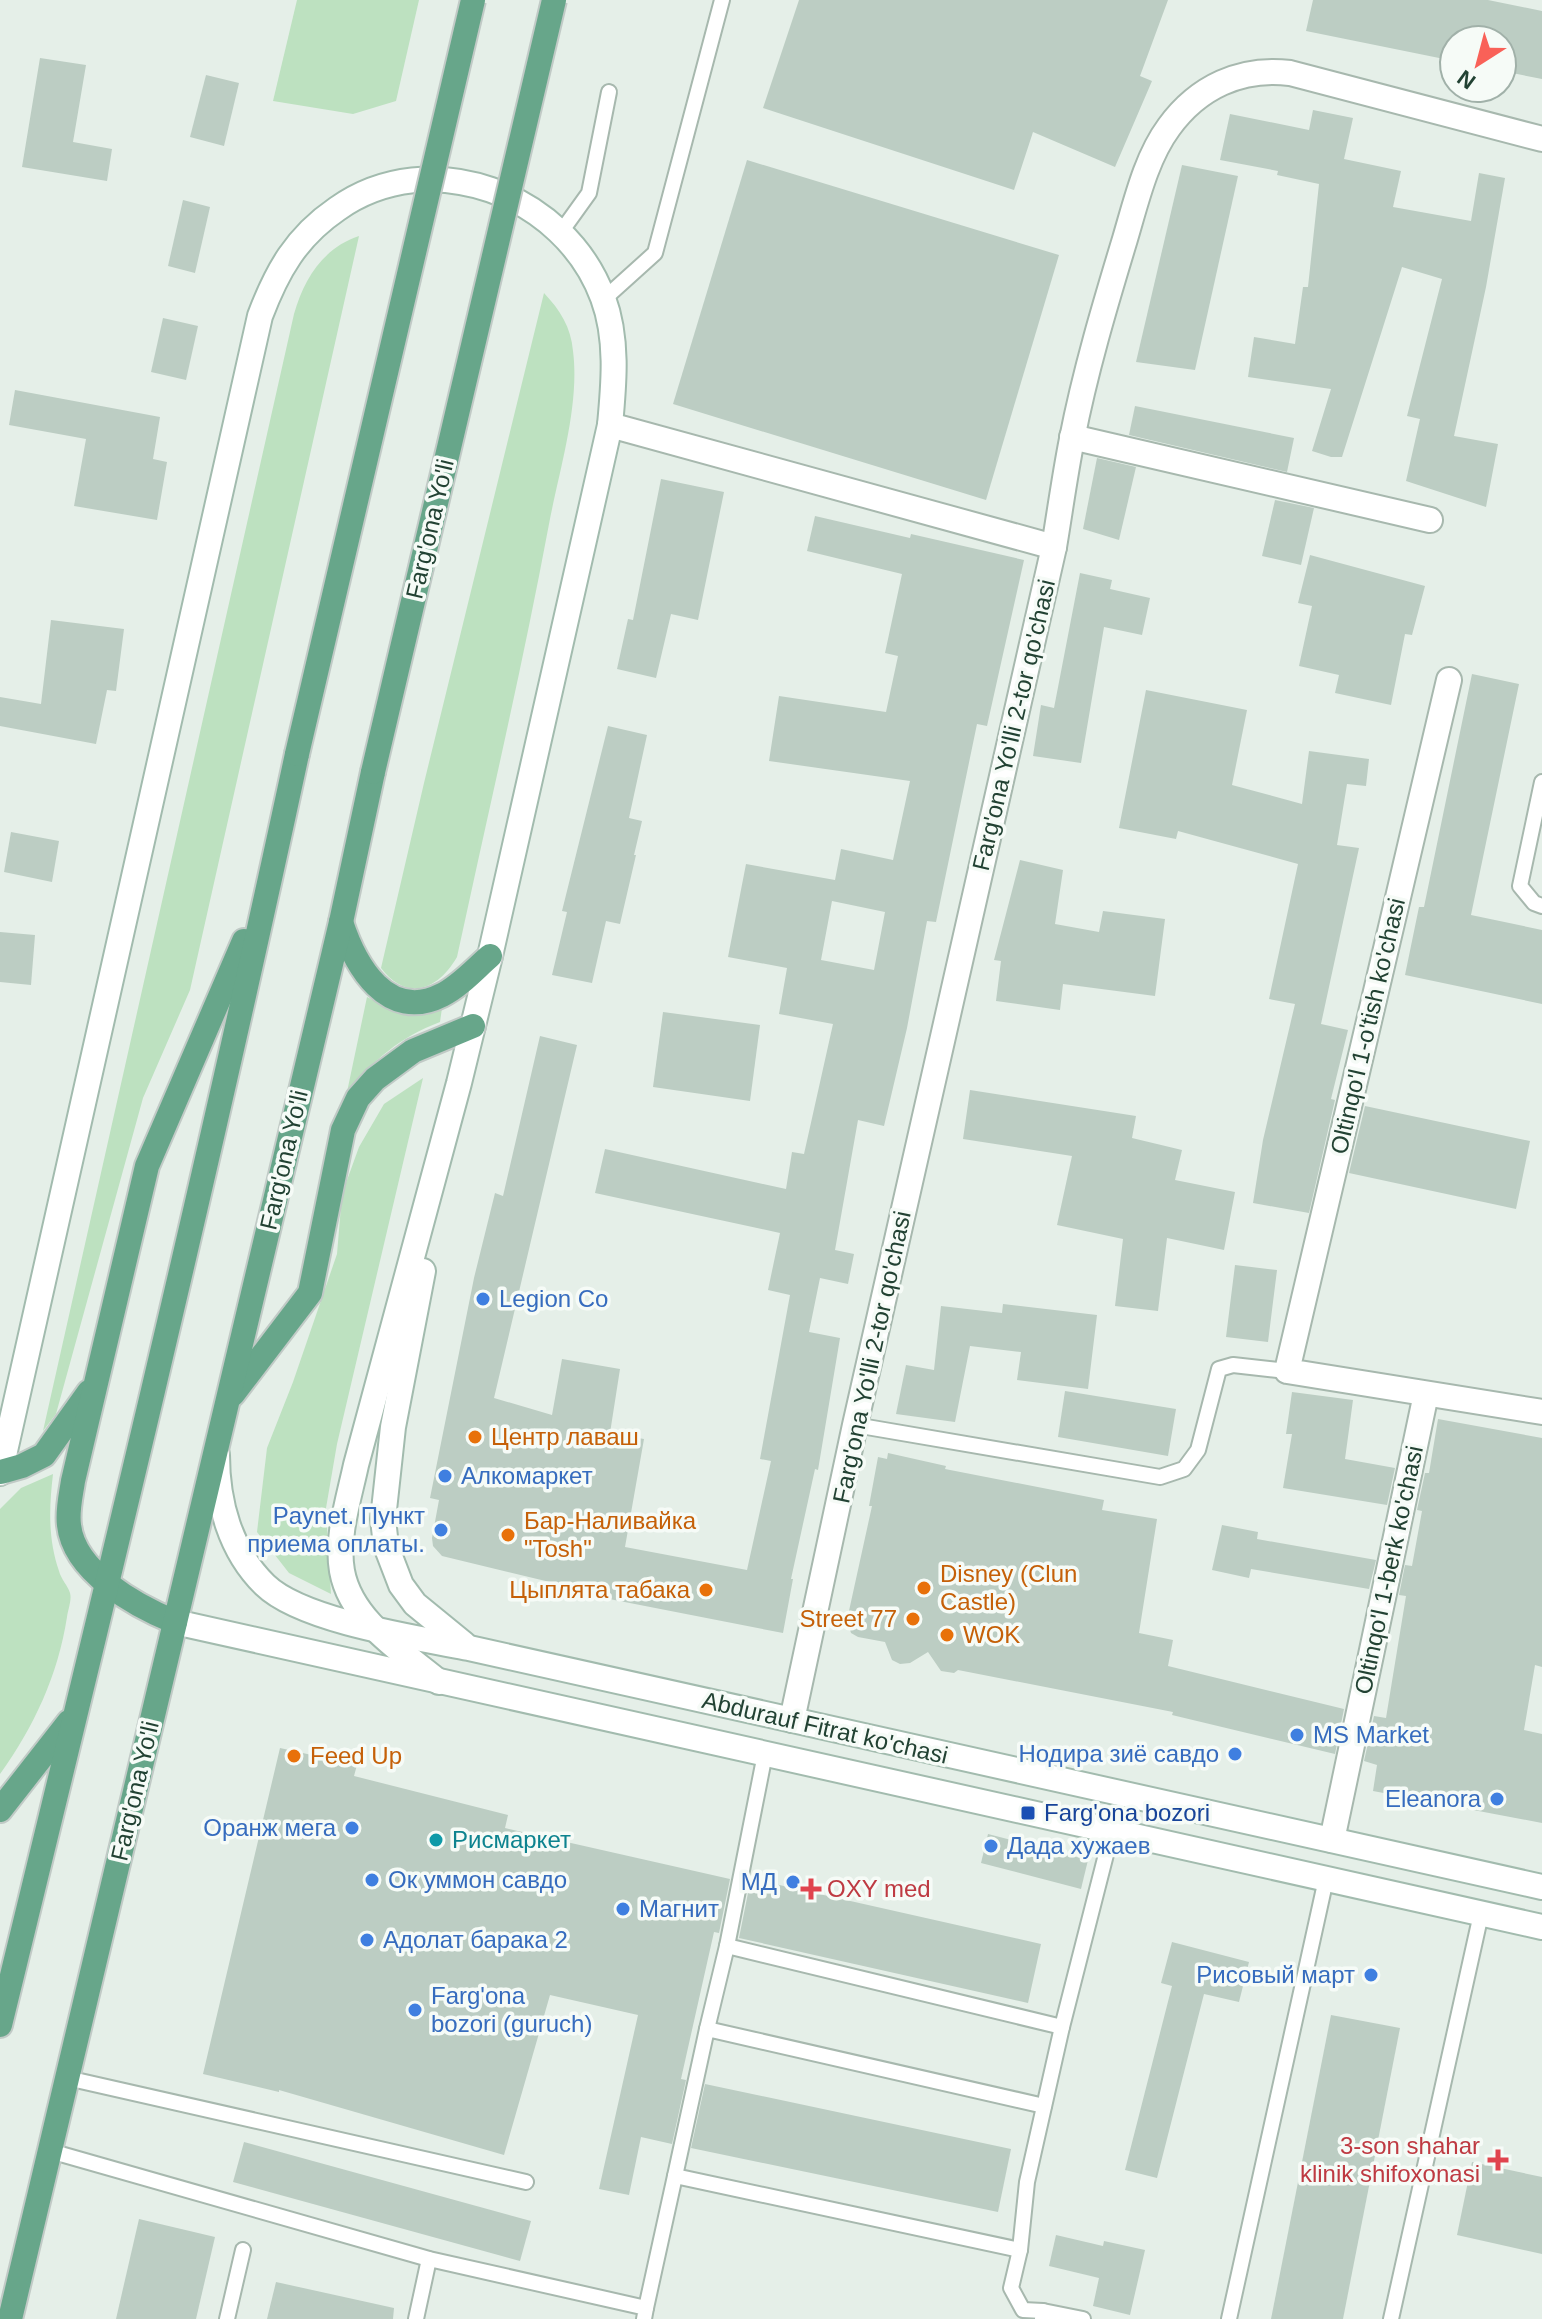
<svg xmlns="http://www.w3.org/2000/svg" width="1542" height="2319" font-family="Arial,sans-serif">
	<rect width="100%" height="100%" fill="#e5efe8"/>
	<g fill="#bde1c0">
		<path d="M297,0H419L396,101L353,114L273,101Z"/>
		<path d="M359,236L190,990L143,1098L56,1414L43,1431L294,314C304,279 323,248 359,236Z"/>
		<path d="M544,293C560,310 571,327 573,351C580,405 559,471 549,524C522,669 488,813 457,957C438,990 407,1002 381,968L424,783Z"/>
		<path d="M367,997L393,1010L442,1008L440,1022C400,1037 374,1060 347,1092Z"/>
		<path d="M423,1078L337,1444L326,1508L331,1594L289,1573L257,1532L267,1448L293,1382L337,1254L342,1194L359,1147L384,1104Z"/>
		<path d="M53,1474C49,1508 48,1539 59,1571C61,1579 68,1586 70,1593C72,1599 68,1610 67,1617C58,1675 34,1727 0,1774V1509L21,1488Z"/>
	</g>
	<g fill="#bccdc3" fill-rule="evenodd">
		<path d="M799,0H1168L1140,76L1152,81L1115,167L1033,132L1014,190L763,108Z"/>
		<path d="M1313,0H1488L1542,11V79L1502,71V40H1454V61L1306,31Z"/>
		<path d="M40,58L86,65L73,142L112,149L107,181L22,167Z"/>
		<path d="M206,75L239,83L224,146L190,137Z"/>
		<path d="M1313,110L1353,118L1344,159L1401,171L1393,207L1471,221L1479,173L1505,178L1486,287L1454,436L1498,444L1486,507L1406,481L1420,419L1407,416L1442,279L1402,267L1342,457H1331L1312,451L1331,389L1248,377L1254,337L1295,344L1303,287H1308L1319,184L1277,175L1278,171L1220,160L1230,114L1309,130Z"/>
		<path d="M747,160L1059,255L986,500L673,404Z"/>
		<path d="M1182,165L1238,176L1195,370L1136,362Z"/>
		<path d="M183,200L210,207L195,273L168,266Z"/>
		<path d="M163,318L198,326L186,380L151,372Z"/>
		<path d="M15,390L160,417L153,459L167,462L157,520L74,506L86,439L9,425Z"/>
		<path d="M1135,406L1294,438L1287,472L1129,435Z"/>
		<path d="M1097,458L1136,467L1119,540L1083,529Z"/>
		<path d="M661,479L724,492L698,620L671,614L656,678L617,669L628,619L633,620Z"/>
		<path d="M1275,500L1314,508L1301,565L1262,556Z"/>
		<path d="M815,516L910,538L911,534L1024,560L987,726L977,724L936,922L927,921L907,1028L884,1126L858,1120L835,1250L854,1254L848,1284L820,1278L809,1332L840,1338L818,1470L815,1469L791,1579H793L783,1633L553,1588L554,1583L442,1556L433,1546L432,1538L439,1500L430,1498L474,1278L495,1193L503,1196L540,1036L577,1045L494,1398L552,1415L562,1359L620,1369L610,1433L644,1439L625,1547L747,1570L771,1461L760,1459L790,1295L768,1290L780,1233L595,1193L605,1149L786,1189L792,1152L804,1154L833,1024L779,1014L787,968L728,957L746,864L835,880L841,849L893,860L910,781L769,761L779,696L886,712L898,656L885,653L902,574L807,551ZM832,901L885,912L874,970L821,960Z"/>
		<path d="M1310,555L1425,586L1412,635L1405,634L1391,705L1335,693L1339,675L1299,666L1312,606L1298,603Z"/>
		<path d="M1080,573L1112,580L1110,589L1150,598L1142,635L1104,627L1081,763L1033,756L1041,705L1054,708Z"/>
		<path d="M51,620L124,629L116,691L107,690L96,744L0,726V697L41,704Z"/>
		<path d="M1472,674L1519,684L1471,915L1542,930V1004L1405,975L1419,907H1424Z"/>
		<path d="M1146,690L1247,710L1232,785L1302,804L1309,751L1369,759L1366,786L1347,784L1337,845L1359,848L1321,1024L1348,1030L1331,1099L1335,1100L1309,1213L1253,1203L1263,1140L1295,1004L1269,999L1298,864L1178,831L1176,839L1119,828Z"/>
		<path d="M608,726L647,735L629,818L642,821L634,855H636L620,924L606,921L592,983L552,975L567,912L562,911Z"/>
		<path d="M11,832L59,841L52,882L4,872Z"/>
		<path d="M1020,860L1063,870L1055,924L1099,932L1103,911L1165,919L1155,996L1063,984L1060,1010L996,1001L1001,961L994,960Z"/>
		<path d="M0,932L35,935L31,985L0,982Z"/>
		<path d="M663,1012L760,1025L750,1101L653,1087Z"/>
		<path d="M970,1090L1136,1116L1132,1138L1182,1150L1175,1180L1235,1192L1224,1250L1167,1238L1158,1311L1115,1306L1123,1239L1057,1225L1072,1156L963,1139Z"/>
		<path d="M1365,1106L1530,1141L1516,1209L1349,1173Z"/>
		<path d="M1235,1265L1277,1270L1268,1342L1226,1337Z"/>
		<path d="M1003,1304L1097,1315L1088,1389L1017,1380L1021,1352L970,1346L955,1422L896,1414L906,1365L934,1370L941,1306L1002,1313Z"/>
		<path d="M1065,1391L1176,1409L1168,1456L1058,1437Z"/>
		<path d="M1292,1392L1353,1400L1345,1459L1395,1468L1387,1505L1283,1488L1292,1434H1286Z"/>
		<path d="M1438,1419L1542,1438V1667L1535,1665L1524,1730L1542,1734V1823L1373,1791L1377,1765L1364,1761L1374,1716L1386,1718L1406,1596L1399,1595L1405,1565L1412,1566L1422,1511L1417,1510L1425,1473H1429Z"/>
		<path d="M888,1453L946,1466L945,1469L1104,1500L1102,1510L1157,1519L1139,1633L1173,1640L1168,1666L1344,1709L1335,1754L1172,1715L1173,1712L958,1670L954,1673L941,1671L928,1652L910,1663L900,1664L892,1660L885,1642L858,1637L851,1633L847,1620L872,1506H869L878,1457L887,1459Z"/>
		<path d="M1222,1525L1258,1532L1257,1539L1376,1560L1369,1589L1251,1569L1249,1578L1212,1570Z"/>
		<path d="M280,1748L357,1765L354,1776L508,1815L505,1828L730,1879L719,1933L714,1932L681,2079L686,2080L672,2144L641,2137L629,2195L599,2189L638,2015L550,1995L504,2155L279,2090V2092L203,2074Z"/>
		<path d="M988,1834L1088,1860L1081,1889L981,1863Z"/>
		<path d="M766,1882L1041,1944L1028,2003L739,1938L750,1883L765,1887Z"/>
		<path d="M1172,1942L1249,1962L1239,2002L1204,1994L1157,2178L1125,2170L1172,1986L1161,1983Z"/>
		<path d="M1331,2015L1400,2028L1343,2319H1271Z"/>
		<path d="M705,2084L1011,2149L998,2212L691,2148Z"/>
		<path d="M244,2142L531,2221L520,2261L233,2182Z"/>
		<path d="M1472,2162L1542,2177V2254L1457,2235Z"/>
		<path d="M139,2219L215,2237L196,2319H116Z"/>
		<path d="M1056,2235L1103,2246L1104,2241L1145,2250L1130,2315L1093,2306L1099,2278L1049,2266Z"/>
		<path d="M276,2282L394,2308L393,2319H267Z"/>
	</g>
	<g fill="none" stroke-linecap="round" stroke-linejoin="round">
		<defs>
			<g id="lane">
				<path d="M561,232L589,193L609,92"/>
				<path d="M604,299L655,253L722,0"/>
				<path d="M1542,782L1520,886L1534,903L1542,906"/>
				<path d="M855,1425L1160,1477L1184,1469L1198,1450L1219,1369L1233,1365L1287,1371"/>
				<path d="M727,1946L1062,2027"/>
				<path d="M707,2029L727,1946L765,1754"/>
				<path d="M67,2078L526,2182"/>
				<path d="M50,2151L429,2259L646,2308L644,2319"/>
				<path d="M1020,2250L675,2176L707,2029L1044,2106"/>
				<path d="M646,2308L675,2176"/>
				<path d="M1043,2311L1023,2310L1011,2288L1020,2250L1027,2182L1062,2027L1112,1831"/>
				<path d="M227,2319L243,2250"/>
				<path d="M416,2319L429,2259"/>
				<path d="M1042,2319L1043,2311L1083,2319"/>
				<path d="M1229,2319L1326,1879"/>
				<path d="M1391,2319L1481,1914"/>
			</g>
			<g id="street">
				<path d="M610,425L1054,547"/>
				<path d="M1072,437L1430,520"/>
				<path d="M1449,680L1287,1371L1542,1412"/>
				<path d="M792,1720L855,1425L1054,547C1060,511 1065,474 1072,439C1085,372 1105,305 1125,239C1136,202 1146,158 1169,127C1198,87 1241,67 1290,73L1542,139"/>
				<path d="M1332,1840L1426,1394"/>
			</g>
			<g id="secondary">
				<path d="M423,1271L393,1427L383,1519L386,1546L401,1585L415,1604L464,1644"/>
				<path d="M217,1455C217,1502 230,1551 265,1585C302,1621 417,1638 469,1648L1542,1887"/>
				<path d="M0,1473L260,316C277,271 296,237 337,209C430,143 565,194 603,298C618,338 614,383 610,425L490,956L459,1083L356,1465C349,1498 336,1537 342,1571C351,1621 403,1652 439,1682"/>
				<path d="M175,1622L1542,1927"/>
			</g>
			<g id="primary">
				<path d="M341,922C355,965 387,1023 442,995C460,986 475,969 490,956"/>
				<path d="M233,1394L310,1293L343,1130L358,1098L375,1079L413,1051L473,1026"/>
				<path d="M1,1472L22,1466L44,1455L89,1392"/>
				<path d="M175,1622C136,1606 74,1572 69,1525C67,1510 71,1495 73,1481L147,1166L244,941"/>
				<path d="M0,1810L69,1722"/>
				<path d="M0,2025C103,1603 206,1179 297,754"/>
				<path d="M10,2319L341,922L373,772"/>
			</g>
		</defs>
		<use href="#lane" stroke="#a7b8ae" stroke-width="18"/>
		<use href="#street" stroke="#a7b8ae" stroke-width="28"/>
		<use href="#secondary" stroke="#a2bbae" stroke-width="28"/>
		<use href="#primary" stroke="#c1cac6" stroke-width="28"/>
		<use href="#lane" stroke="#fff" stroke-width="14"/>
		<use href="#street" stroke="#fff" stroke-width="24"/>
		<use href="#secondary" stroke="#fff" stroke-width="24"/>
		<use href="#primary" stroke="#67a68a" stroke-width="24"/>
		<defs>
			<g id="primary-bridge">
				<path d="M297,754L473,0"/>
				<path d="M373,772L554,0"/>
			</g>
		</defs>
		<use href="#primary-bridge" stroke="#c1cac6" stroke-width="28" stroke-linecap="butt"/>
		<use href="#primary-bridge" stroke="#67a68a" stroke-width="24"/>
	</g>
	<g fill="#3f7fe0" stroke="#f6fbf7" stroke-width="3">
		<circle cx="483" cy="1299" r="8"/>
		<circle cx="445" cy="1476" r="8"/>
		<circle cx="441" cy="1530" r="8"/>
		<circle cx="1297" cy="1735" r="8"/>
		<circle cx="1235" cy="1754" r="8"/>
		<circle cx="1497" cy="1799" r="8"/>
		<circle cx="352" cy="1828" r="8"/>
		<circle cx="991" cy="1846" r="8"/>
		<circle cx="372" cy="1880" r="8"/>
		<circle cx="793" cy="1882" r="8"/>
		<circle cx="623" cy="1909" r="8"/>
		<circle cx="367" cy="1940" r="8"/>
		<circle cx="1371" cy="1975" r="8"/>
		<circle cx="415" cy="2010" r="8"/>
	</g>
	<g fill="#e8710a" stroke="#f6fbf7" stroke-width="3">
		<circle cx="475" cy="1437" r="8"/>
		<circle cx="508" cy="1535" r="8"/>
		<circle cx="924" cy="1588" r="8"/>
		<circle cx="706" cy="1590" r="8"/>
		<circle cx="913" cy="1619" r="8"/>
		<circle cx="947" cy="1635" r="8"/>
		<circle cx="294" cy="1756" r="8"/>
	</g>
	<rect fill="#1a4fb4" stroke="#f6fbf7" stroke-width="3" x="1020" y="1805" width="16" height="16" rx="4"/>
	<circle fill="#0f9aa8" stroke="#f6fbf7" stroke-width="3" cx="436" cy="1840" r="8"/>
	<g fill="#e0444e" stroke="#f6fbf7" stroke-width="3">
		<path d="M807 1877h8v8h8v8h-8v8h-8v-8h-8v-8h8z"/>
		<path d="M1494 2148h8v8h8v8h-8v8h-8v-8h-8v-8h8z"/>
	</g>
	<g text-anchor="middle" stroke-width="7" stroke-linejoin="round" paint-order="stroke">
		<g font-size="24" fill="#224233" stroke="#f6fbf7">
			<text transform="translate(430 529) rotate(-77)" y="8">Farg'ona Yo'li</text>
			<text transform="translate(1014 725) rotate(-77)" y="8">Farg'ona Yo'lli 2-tor qo'chasi</text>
			<text transform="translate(1368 1026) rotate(-77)" y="8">Oltinqo'l 1-o'tish ko'chasi</text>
			<text transform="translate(284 1160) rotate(-77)" y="8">Farg'ona Yo'li</text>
			<text transform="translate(872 1357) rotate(-78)" y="8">Farg'ona Yo'lli 2-tor qo'chasi</text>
			<text transform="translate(1389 1570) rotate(-78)" y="8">Oltinqo'l 1-berk ko'chasi</text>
			<text transform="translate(825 1728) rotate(13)" y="8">Abdurauf Fitrat ko'chasi</text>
			<text transform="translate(135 1791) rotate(-77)" y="8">Farg'ona Yo'li</text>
		</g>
		<g font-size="24" fill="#366cbe" stroke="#f6fbf7" text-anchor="start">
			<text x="499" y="1307">Legion Co</text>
			<text x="461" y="1484">Алкомаркет</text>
			<text x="425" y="1524" text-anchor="end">Paynet. Пункт<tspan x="425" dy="28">приема оплаты.</tspan></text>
			<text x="1313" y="1743">MS Market</text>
			<text x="1219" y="1762" text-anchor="end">Нодира зиё савдо</text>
			<text x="1481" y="1807" text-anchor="end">Eleanora</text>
			<text x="336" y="1836" text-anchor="end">Оранж мега</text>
			<text x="1007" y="1854">Дада хужаев</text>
			<text x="388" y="1888">Ок уммон савдо</text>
			<text x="777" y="1890" text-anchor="end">МД</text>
			<text x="639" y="1917">Магнит</text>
			<text x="383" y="1948">Адолат барака 2</text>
			<text x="1355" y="1983" text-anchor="end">Рисовый март</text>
			<text x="431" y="2004">Farg'ona<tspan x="431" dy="28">bozori (guruch)</tspan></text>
		</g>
		<g font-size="24" fill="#c56008" stroke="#f6fbf7" text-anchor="start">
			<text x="491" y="1445">Центр лаваш</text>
			<text x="524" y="1529">Бар-Наливайка<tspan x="524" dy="28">"Tosh"</tspan></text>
			<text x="940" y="1582">Disney (Clun<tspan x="940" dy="28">Castle)</tspan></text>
			<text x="690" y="1598" text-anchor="end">Цыплята табака</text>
			<text x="897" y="1627" text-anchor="end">Street 77</text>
			<text x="963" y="1643">WOK</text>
			<text x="310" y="1764">Feed Up</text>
		</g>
		<g font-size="24" fill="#164399" stroke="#f6fbf7" text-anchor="start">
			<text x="1044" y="1821">Farg'ona bozori</text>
		</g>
		<g font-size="24" fill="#0d838f" stroke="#f6fbf7" text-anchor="start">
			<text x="452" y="1848">Рисмаркет</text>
		</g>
		<g font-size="24" fill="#be3a42" stroke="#f6fbf7" text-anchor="start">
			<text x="827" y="1897">OXY med</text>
			<text x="1480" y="2154" text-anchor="end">3-son shahar<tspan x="1480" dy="28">klinik shifoxonasi</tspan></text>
		</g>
	</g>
	<g transform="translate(1478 64) rotate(216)"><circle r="38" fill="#f6fbf7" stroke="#a1b1a9" stroke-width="2"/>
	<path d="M0-6L14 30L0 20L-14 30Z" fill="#f96158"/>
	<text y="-12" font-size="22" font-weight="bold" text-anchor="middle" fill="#224233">N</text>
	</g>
</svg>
